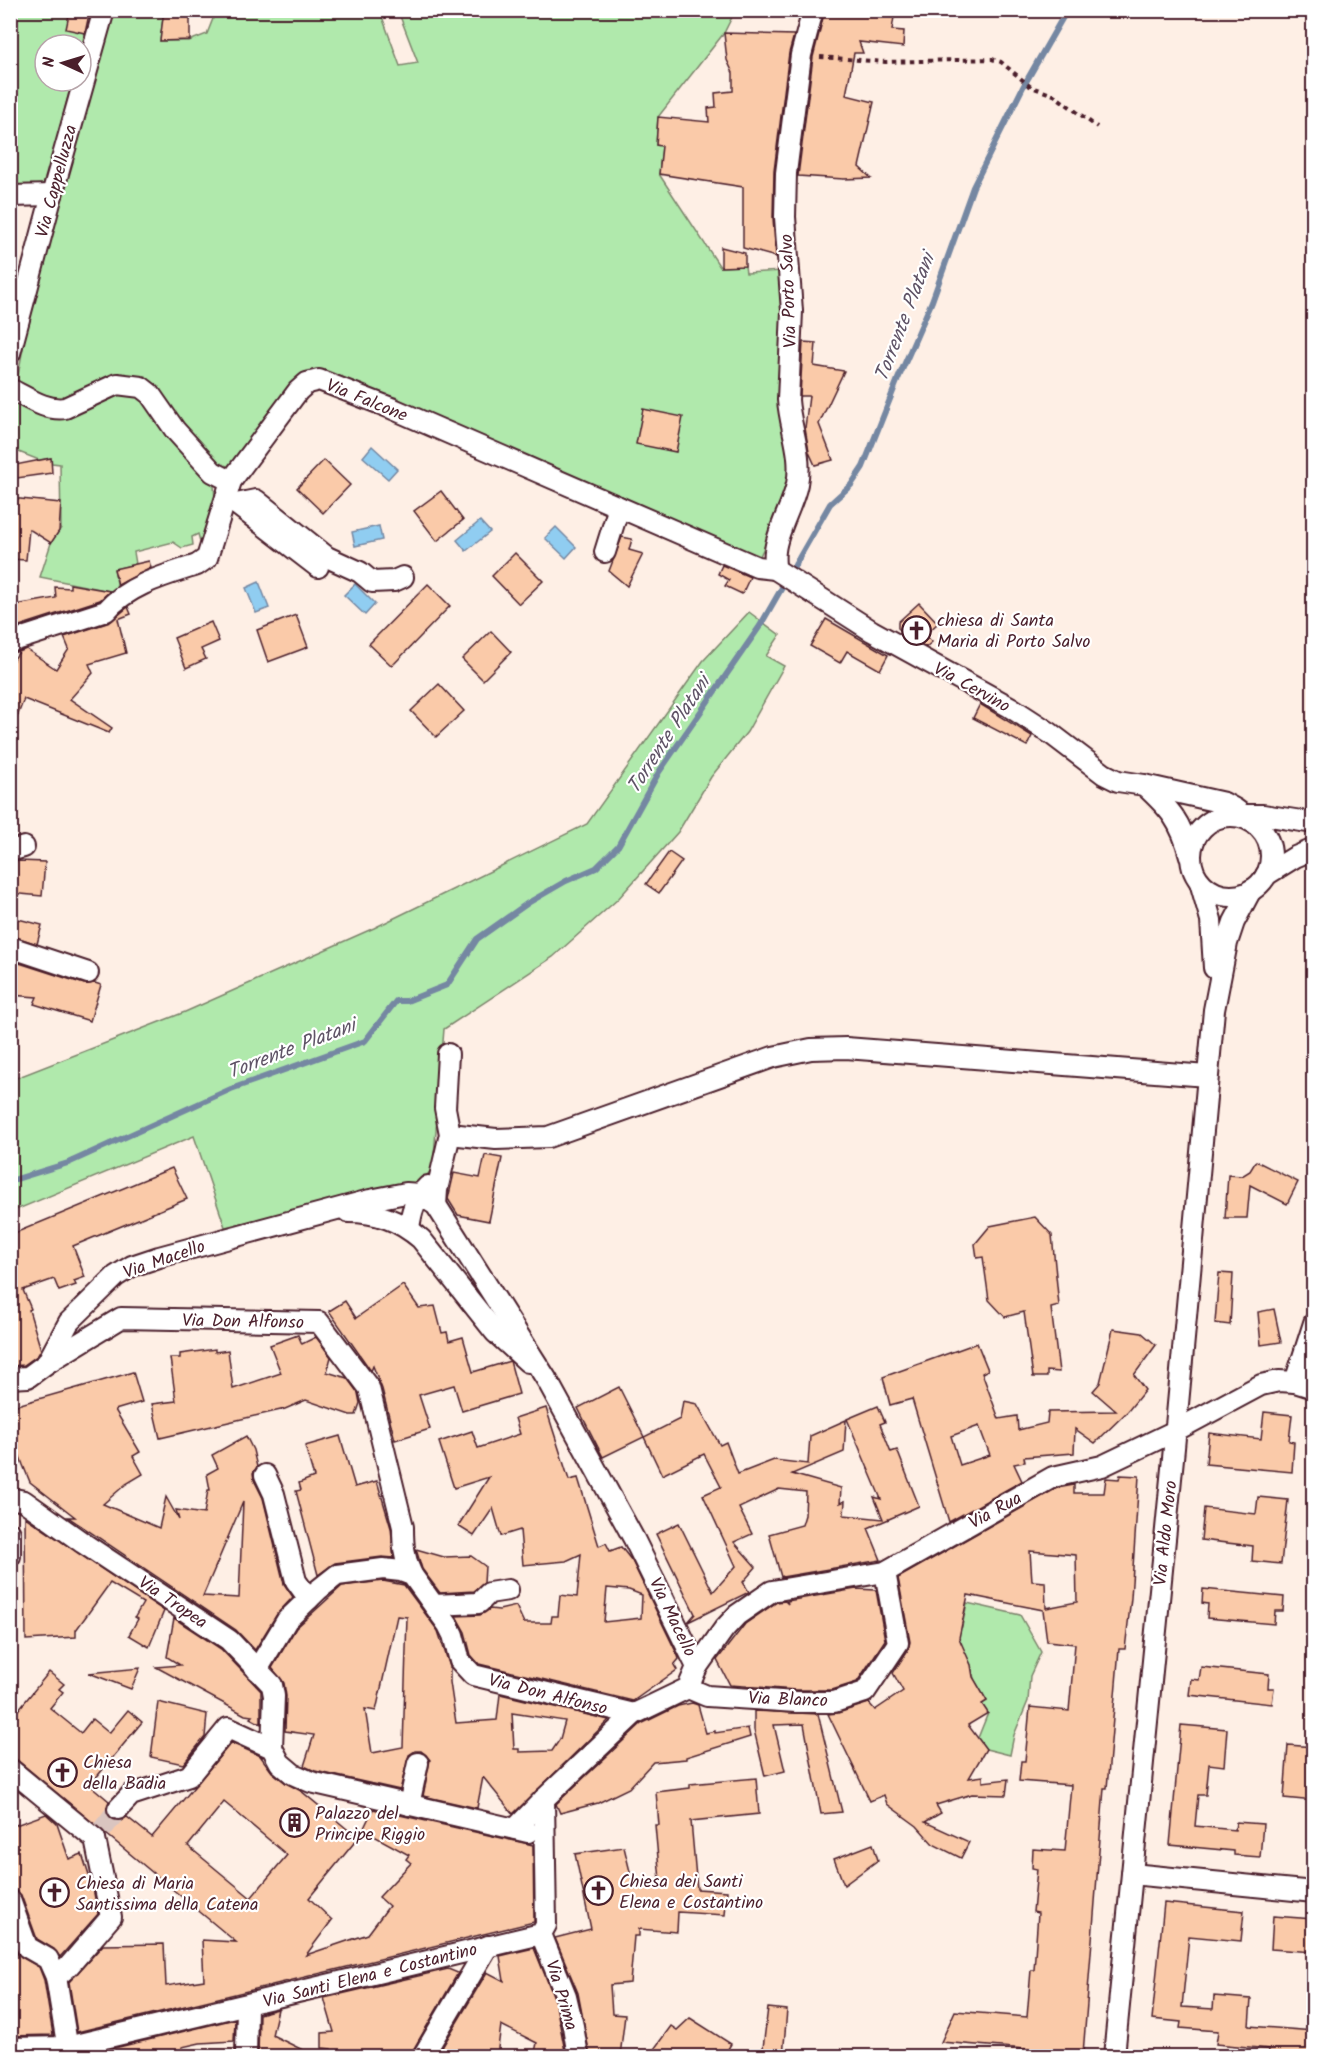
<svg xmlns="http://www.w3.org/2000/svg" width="1324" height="2067" font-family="Kalam,sans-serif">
	<rect width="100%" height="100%" fill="#feefe5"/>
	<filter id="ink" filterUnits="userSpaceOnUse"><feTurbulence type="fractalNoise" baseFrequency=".0167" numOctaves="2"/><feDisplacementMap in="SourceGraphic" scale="12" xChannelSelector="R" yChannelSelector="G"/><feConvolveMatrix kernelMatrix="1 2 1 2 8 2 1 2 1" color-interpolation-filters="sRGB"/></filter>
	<g filter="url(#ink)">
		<g fill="#b0e9ac" stroke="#7d846c" stroke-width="1.5">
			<path d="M10,11H90L81,49V45H45V81H72L44,189L11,190Z"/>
			<path d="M110,11H164L160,41H189L207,34L216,11H380L400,66L418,63L398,11H735L724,33L658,117L656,145L662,146L659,174L720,267L745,266L746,273L783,271L791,454L788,497L758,560L399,405V398L391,396L387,399L318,372H305L227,469L219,467L181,428L150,381L119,377L59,399L18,386L17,381L26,331Z"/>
			<path d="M114,392L131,393L142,399L205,477L214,485L215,500L203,552L198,534L192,537L193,545L182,548L173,542L134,552L136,564L114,569L117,583L115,592L40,577L51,543L61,528L60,464L52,463L51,458L39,460L11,449V398L53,419L64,417Z"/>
			<path d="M749,612L780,635L766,656L784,666L747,732L711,777L678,832L618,899L553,957L444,1029L433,1168L422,1181L404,1187L225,1227L194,1136L11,1212V1080L185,1012L374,928L587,824L703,661Z"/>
			<path d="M967,1603L1020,1615L1041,1652L1030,1676L1028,1701L1014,1735L1010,1755L986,1749L978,1738L988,1713L982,1704L987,1701L974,1679L971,1665L951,1626L962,1627Z"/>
		</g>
		<g fill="#90cdf1" stroke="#7487a2" stroke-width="1.5">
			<path d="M372,446L397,469L388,479L363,457Z"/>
			<path d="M480,521L490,532L466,551L457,540Z"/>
			<path d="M379,526L382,540L355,546L352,532Z"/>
			<path d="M556,527L576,547L566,558L545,538Z"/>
			<path d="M259,582L269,608L256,613L246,588Z"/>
			<path d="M355,584L375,604L365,615L344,595Z"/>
		</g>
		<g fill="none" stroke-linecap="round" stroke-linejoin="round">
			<path stroke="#7487a2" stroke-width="6" d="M10,1181L68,1163L231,1089L365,1041L396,1001H407L447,985L477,939L528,903L566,881L596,868L618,846L659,772L760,626L830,504L851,485L863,467L898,379L932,301L973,187L1023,87L1067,10"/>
		</g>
		<g fill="#facaa9" stroke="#4a1f2b" stroke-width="1.5" fill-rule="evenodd">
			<path d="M70,10H90L85,33L66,29Z"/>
			<path d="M164,10H190V40L160,41Z"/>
			<path d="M825,10H895L892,30L904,31L903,47L859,42L863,53H854L846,95L874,102L859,167L871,178L844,179L798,176L813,57Z"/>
			<path d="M724,33L794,35L789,53L774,171L773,218L776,257L743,248V187L659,174L662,146L656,145L658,117L709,122L708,108L716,107L715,93L733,91V73L727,60Z"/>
			<path d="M721,247L745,253V266L721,267Z"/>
			<path d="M803,342L816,343L814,366L844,371L819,424L833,460L815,465L809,452L805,428L809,396H800Z"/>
			<path d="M643,409L683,417L676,452L636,444Z"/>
			<path d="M51,458L52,473L10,479V466Z"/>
			<path d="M324,460L350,485L323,513L297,488Z"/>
			<path d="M441,491L463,520L437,541L414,511Z"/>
			<path d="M10,498L61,503L59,531L51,543L29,529L26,560L10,559Z"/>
			<path d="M622,537L632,539L629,550L643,554L627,586L609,571Z"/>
			<path d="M515,553L543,581L519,604L492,576Z"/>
			<path d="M149,561L151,568L118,585L114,569Z"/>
			<path d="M722,565L750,577L742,594L725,586L729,580L718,574Z"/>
			<path d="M70,584L110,591L100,600L10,629V606L56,598L55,587L70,588Z"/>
			<path d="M428,584L450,606L392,666L369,644Z"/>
			<path d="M919,603L938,623L925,635L932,642L926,647L906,636L898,628V622Z"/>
			<path d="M128,607L131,614L118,619L126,653L89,664L93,673L70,699L112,728L109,733L24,699L12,730H10V664L19,652L26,649L56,669L69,649L64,637L110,622Z"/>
			<path d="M296,615L308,647L268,662L257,630Z"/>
			<path d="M826,619L888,655L880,670L847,651L840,663L810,646Z"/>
			<path d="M211,622L219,641L201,649L206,659L186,668L174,638Z"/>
			<path d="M491,631L511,652L483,680L462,659Z"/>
			<path d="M439,684L464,711L436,737L411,711Z"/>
			<path d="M980,704L1032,736L1027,746L973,718Z"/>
			<path d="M669,852L682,861L659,893L646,884Z"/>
			<path d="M19,861L45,862L42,896L10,893V863Z"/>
			<path d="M10,917L42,925L37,944L10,935Z"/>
			<path d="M10,960L84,984L95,983L101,985L90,1021L34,1004L37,997L10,995Z"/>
			<path d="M485,1155L502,1158L489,1221L458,1215L448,1199L454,1173L480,1178Z"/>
			<path d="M1256,1161L1298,1182L1287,1204L1250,1185L1247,1218H1225L1228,1175L1242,1176L1250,1171Z"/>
			<path d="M172,1168L187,1199L73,1246L85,1277L74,1281L76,1285L59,1291L54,1279L23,1290L31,1309L29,1310L41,1350L38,1355L24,1365L10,1366V1235Z"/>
			<path d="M1035,1217L1052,1235L1059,1306L1051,1308L1059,1372L1047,1371V1377H1033L1024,1312L1005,1317L989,1300L983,1257L977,1258L975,1244L990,1226Z"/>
			<path d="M1219,1273L1233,1274L1230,1325L1215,1323Z"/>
			<path d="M403,1285L419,1308L435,1306L442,1333L447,1332L449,1341L463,1337L473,1372L510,1361L519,1394L462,1411L454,1385L419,1395L430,1429L395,1440L382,1389L373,1366L371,1371L329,1311L345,1301L356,1318Z"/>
			<path d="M1274,1309L1281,1342L1261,1345L1258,1312Z"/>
			<path d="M1113,1329L1142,1333L1156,1345L1134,1375L1145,1390L1128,1411L1095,1443L1075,1429L1074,1453L1024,1457L1025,1462L1014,1464L1022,1481L949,1522L912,1399L890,1405L883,1377L977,1343L988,1370L982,1373L999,1419L1017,1416L1018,1430L1047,1423L1048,1412L1116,1411L1093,1391L1100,1383ZM979,1426L990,1455L960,1465L951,1436Z"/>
			<path d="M298,1335L302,1344L316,1337L331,1357L327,1372L347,1378L358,1393L360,1403L356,1415H350L306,1400L285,1409L160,1438L152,1404L176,1401L170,1358H180V1354L215,1349V1352L228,1350L233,1389L281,1373L270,1345Z"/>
			<path d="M133,1372L142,1402L115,1410L140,1452L133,1456L143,1474L126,1484L103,1504L159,1528L166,1497L179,1520L176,1510L204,1514L208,1490H210L207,1474L218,1468L212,1455L246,1436L253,1450L257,1467L253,1473L254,1480L263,1498L284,1584L293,1597L277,1614L255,1650L236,1630L68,1517H75L30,1482L23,1465L10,1429V1407ZM243,1502L239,1598L203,1596Z"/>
			<path d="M619,1387L644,1437L603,1457L578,1408Z"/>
			<path d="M683,1401L697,1404L720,1445L726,1442L738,1474L774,1460L808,1464L810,1436L846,1420L844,1452L792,1474L841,1488L840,1503L845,1501L844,1515L883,1519L874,1497L881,1499L847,1419L878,1406L885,1422L880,1424L891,1452L897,1450L919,1506L868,1528L881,1560L782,1577L783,1576L781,1577L769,1534L802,1525L805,1515L806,1492L779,1489L739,1508L752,1534L734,1542L756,1567L743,1582L749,1592L688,1622L695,1614L656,1534L679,1523L713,1592L736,1566L703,1495L721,1487L704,1454L662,1475L644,1437L680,1419Z"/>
			<path d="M546,1408L569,1480L578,1478L599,1546L606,1543L610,1551L621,1547L632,1561L678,1656L679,1659L674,1665L677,1670L633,1701L479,1664L471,1655L465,1632L456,1616L480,1615L490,1609L499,1610L516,1606L524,1623H551L552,1616H558L560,1595L577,1597L581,1554L566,1561L523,1565L520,1530L501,1536L493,1508L474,1536L458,1526L489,1477L454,1488L439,1442L472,1431L478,1448L520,1434L515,1418ZM607,1588L629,1590L642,1595L641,1618L604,1622Z"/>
			<path d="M1264,1412L1292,1415L1289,1441L1294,1442L1292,1472L1206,1464L1209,1433L1261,1439Z"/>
			<path d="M340,1436L355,1487L377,1481L391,1528L394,1558L382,1557L335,1563L318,1575L296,1491L301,1490L299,1483L314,1477L305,1446Z"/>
			<path d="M1120,1475L1139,1476L1131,1598L1125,1649H1119L1107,1788H1104L1083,2054L941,2042L955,2011L1027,2017L1031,1970H1034L1038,1913L1033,1912L1037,1869L1032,1868L1033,1849L1065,1851L1071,1785L1019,1781L1021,1761H1025L1030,1707L1069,1711L1075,1644L1047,1641L1043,1610L968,1595L959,1638L971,1665L973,1677L987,1701L982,1704L988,1713L968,1725L986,1749L969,1778L983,1776V1782L1008,1779L1006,1795L972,1794L936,1805L941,1813L925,1822L969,1842L961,1858L933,1844L917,1826L887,1804L884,1795L870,1801L828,1714L838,1713L869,1703L875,1710L903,1691L893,1673L908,1650L910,1642L898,1578L1057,1488L1074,1485V1493H1104L1106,1478L1119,1479ZM1030,1551L1076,1555L1077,1602L1046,1608L1045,1582L1032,1581Z"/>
			<path d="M1258,1497L1288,1500L1281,1564L1252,1561L1253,1546L1201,1540L1204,1508L1256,1514Z"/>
			<path d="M25,1517L164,1611L149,1647L129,1635L138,1619L135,1617L143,1603L110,1583L76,1630V1637L26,1640Z"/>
			<path d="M416,1549L444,1557L471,1556L485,1566L484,1583L474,1591L440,1593L422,1569Z"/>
			<path d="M383,1581L404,1585L438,1631L450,1667V1682L456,1723L497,1720L500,1694L609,1720L513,1814L483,1777L477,1808L423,1796L430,1760L426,1755L421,1751H415L409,1755L400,1790L315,1771L304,1766L314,1735L285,1731L286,1696L284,1683L272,1668L296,1628L342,1586ZM397,1616L407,1617L403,1747L372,1753L365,1709L376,1711ZM512,1713L565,1721L560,1739L552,1751L519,1752V1749H514Z"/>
			<path d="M856,1589L876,1590L885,1640L857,1682L832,1690H796L730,1685L717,1660L745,1624L777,1602L785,1601L788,1604L787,1601Z"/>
			<path d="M1203,1589L1284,1597L1283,1611H1275L1274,1624L1207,1618L1208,1604L1202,1603Z"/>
			<path d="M174,1618L221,1649L261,1691V1724L250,1718L252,1716L245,1715L156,1667L180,1665L167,1657Z"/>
			<path d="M1201,1667L1269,1674L1268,1688H1274L1272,1704L1189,1695L1191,1679L1199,1680Z"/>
			<path d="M140,1668L131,1689L89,1673Z"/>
			<path d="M49,1672L64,1684L59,1689L63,1692L50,1708L81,1733L92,1719L109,1733L128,1710L142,1722L90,1785L109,1801L106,1812L110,1818L121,1821L127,1817L152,1837L231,1743L263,1757H261L272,1772L286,1783L301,1791L358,1838L309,1898L332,1920L306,1955L368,1934L389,1906L379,1897L411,1863L406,1859L409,1855L363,1830L373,1809L533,1845L534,1922L77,2032L69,1982L103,1945L164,1944L166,1986L204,1980L202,1940L236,1942L10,1754V1720ZM224,1802L287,1855L251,1898L188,1846Z"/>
			<path d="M158,1702L207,1714L205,1737L183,1764L151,1757Z"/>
			<path d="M692,1703L698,1705L706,1733L715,1731V1733L748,1728L750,1737L686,1757V1759L653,1762L629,1788L598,1803L560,1813L556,1804L641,1724L678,1706Z"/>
			<path d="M754,1711L818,1714L842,1812L821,1814L804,1724L774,1725L785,1771L765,1776L754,1730Z"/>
			<path d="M1181,1725L1227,1729L1224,1766L1209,1764L1206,1795H1198L1195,1826L1235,1830L1236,1822L1263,1824L1260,1857L1234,1855V1851L1170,1845Z"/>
			<path d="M1288,1745L1314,1747V1801L1284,1798Z"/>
			<path d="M756,1778L759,1814L691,1821L697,1889L727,1891L725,1915L678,1912L677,1932L639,1929V1936H634L630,1983L610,1985L612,2014L625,2015L620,2056H590L578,1993L555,1938L591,1929L575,1854L624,1847L634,1888L660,1880L655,1825H659L656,1792L690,1788V1784Z"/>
			<path d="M46,1814L57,1824L69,1859L82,1854L93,1888L98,1914L60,1957L54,1949L37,1939L21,1895L17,1891L10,1888V1827Z"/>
			<path d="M873,1844L878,1860L844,1885L834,1859Z"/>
			<path d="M1164,1903L1244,1911L1241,1941L1189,1936L1182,2007L1213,2009L1214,1996L1251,1999L1249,2026L1314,2031V2056H1268L1269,2049L1216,2044L1218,2031L1180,2028L1181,2022L1152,2019Z"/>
			<path d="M1273,1916L1314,1919V1952L1271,1949Z"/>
			<path d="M10,1937L16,1952L21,1957L39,1967L44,1980L53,2035L10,2036Z"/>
			<path d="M534,1948L555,2000L566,2056H546L535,2052L537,2043L501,2025L497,2056H437L487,1972L504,1981L500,1956Z"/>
			<path d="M448,1969L458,1973L413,2050L411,2056H333L331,2049L322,2048V2033L334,2032L324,1998Z"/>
			<path d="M768,2008L787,2010L783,2056H762Z"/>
			<path d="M278,2009L272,2035L315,2056H258L259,2014Z"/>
			<path d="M690,2018L731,2044L724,2056H649L671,2026L677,2030Z"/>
			<path d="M235,2019L234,2041L200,2043L182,2047L183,2053L162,2056H94V2053Z"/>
		</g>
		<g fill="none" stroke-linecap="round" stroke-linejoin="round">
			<path stroke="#dac5c0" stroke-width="20" stroke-dasharray="20 10" stroke-linecap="butt" d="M102,1830L118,1809"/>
			<defs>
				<g id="minor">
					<path d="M10,196L52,195"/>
					<path d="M10,353L52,195L104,10"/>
					<path d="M10,389C27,397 45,411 65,408L117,384L141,387L150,394L175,430L213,472L231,481"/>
					<path d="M236,504L256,500L327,557L360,572L372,582L394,581L403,577"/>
					<path d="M236,504L318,567"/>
					<path d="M605,552L619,507"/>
					<path d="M775,569C775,563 774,557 775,551C777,530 793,505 797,484C803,455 790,428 788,400L792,311L785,217L786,173L801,55L813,10"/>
					<path d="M10,642L106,611C128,585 166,575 197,565L207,558L231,481L298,391L307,383L319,380L391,408L757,567L775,569L872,631L1010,707L1050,733L1104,774L1118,781L1144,785L1224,803L1235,809L1250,820"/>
					<path d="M1144,785C1170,809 1181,821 1190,856"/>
					<path d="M1242,815H1263L1314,823"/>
					<circle cx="1231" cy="856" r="40"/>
					<path d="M10,851L24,847"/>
					<path d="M1266,875L1295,857L1314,849"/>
					<path d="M1200,882L1211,920L1214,968"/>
					<path d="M10,947L88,973"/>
					<path d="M450,1134L496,1139L548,1137L773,1057L811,1049L846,1048L1207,1076"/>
					<path d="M436,1205L437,1190L450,1134L445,1108L448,1054"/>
					<path d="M348,1212C377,1212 399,1220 421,1239L495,1332L528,1362"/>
					<path d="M409,1229C411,1212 415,1198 428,1186"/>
					<path d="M47,1363L121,1318L319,1322L369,1388L403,1527C403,1545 404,1559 412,1575"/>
					<path d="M10,1378L28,1377L47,1363L69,1322L116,1276L132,1266L159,1257L370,1200L406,1193L419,1194L436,1205L547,1380L634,1539L697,1667L688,1688L634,1714L544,1799L515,1829"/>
					<path d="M1295,1382L1314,1323"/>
					<path d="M265,1475L274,1494L296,1581L309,1599"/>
					<path d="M10,1498L24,1501L83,1543L229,1640L272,1685L274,1696L272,1748"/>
					<path d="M10,1533V1556"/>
					<path d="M434,1605L479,1603L489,1593L508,1590"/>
					<path d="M697,1667L724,1629L737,1615L772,1591L885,1572L1053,1477L1102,1466L1175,1431L1261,1385L1279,1381L1295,1382L1314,1388"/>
					<path d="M257,1670L287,1620L318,1590L337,1575L383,1569L401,1571L412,1575L448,1625L453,1635L460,1661L473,1675L634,1714"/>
					<path d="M688,1688L707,1696L796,1702H834L865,1692L898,1643L885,1572"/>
					<path d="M10,1769L95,1839"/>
					<path d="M409,1805L418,1763"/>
					<path d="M118,1809L131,1795L189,1776L228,1728L272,1748L280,1763L293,1774L311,1782L528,1832"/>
					<path d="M1132,1874L1314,1892"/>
					<path d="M10,1900L27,1947L48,1959L56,1977L69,2056"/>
					<path d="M541,1934L566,1996L573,2026L578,2056"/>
					<path d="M56,1977L68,1967L111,1917L95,1839"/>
					<path d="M10,2048L67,2047L541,1934L546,1925L544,1799"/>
					<path d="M246,2056L247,2006"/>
					<path d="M423,2056L488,1946"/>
					<path d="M1114,2056L1174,1448L1214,1010L1227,943L1234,922L1251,890"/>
				</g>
			</defs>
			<use href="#minor" stroke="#4a1f2b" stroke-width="24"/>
			<path stroke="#4a1f2b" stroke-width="4" stroke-dasharray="4.5 4.5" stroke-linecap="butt" d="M820,57L886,62L992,59L1001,62L1031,87L1054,95L1097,127"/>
			<use href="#minor" stroke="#fff" stroke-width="20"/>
		</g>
	</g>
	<defs>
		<symbol id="church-ring" viewBox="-11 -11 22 22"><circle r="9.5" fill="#fff" stroke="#4a1f2b" stroke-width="1.5"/><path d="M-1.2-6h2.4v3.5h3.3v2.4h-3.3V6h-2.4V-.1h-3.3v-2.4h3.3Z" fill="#4a1f2b"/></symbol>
		<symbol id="building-ring" viewBox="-11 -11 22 22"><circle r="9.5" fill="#fff" stroke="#4a1f2b" stroke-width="1.5"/><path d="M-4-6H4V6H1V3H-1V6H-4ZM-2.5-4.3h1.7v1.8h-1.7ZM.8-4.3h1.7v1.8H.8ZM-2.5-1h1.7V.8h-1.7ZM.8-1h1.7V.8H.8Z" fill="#4a1f2b"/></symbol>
	</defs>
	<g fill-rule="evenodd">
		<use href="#church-ring" x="900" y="614" width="33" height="33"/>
		<use href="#church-ring" x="46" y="1756" width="33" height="33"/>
		<use href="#building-ring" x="278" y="1806" width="33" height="33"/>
		<use href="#church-ring" x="582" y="1874" width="33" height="33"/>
		<use href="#church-ring" x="38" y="1876" width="33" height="33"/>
	</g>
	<g text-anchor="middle" stroke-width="4.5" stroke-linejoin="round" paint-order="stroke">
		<g font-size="18" fill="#4a1f2b" stroke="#fff">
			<text transform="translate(56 181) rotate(-75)" y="6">Via Cappelluzza</text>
			<text transform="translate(788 291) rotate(-92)" y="6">Via Porto Salvo</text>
			<text transform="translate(367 400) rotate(22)" y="6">Via Falcone</text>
			<text transform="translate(972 687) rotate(29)" y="6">Via Cervino</text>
			<text transform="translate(164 1259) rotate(-19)" y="6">Via Macello</text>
			<text transform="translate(243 1321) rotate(1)" y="6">Via Don Alfonso</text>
			<text transform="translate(995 1510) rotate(-29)" y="6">Via Rua</text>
			<text transform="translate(1165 1533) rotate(-84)" y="6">Via Aldo Moro</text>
			<text transform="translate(173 1602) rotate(34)" y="6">Via Tropea</text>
			<text transform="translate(673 1617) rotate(64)" y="6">Via Macello</text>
			<text transform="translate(548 1694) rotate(14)" y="6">Via Don Alfonso</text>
			<text transform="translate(788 1699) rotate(2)" y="6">Via Blanco</text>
			<text transform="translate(370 1975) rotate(-14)" y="6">Via Santi Elena e Costantino</text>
			<text transform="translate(562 1995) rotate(73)" y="6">Via Prima</text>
		</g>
		<g font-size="18" fill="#4a1f2b" stroke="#fff" text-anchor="start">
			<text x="937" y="626">chiesa di Santa<tspan x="937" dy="21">Maria di Porto Salvo</tspan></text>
			<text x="83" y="1768">Chiesa<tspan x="83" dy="21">della Badia</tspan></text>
			<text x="315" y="1819">Palazzo del<tspan x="315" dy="21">Principe Riggio</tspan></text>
			<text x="619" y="1887">Chiesa dei Santi<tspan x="619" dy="21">Elena e Costantino</tspan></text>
			<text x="76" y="1889">Chiesa di Maria<tspan x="76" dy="21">Santissima della Catena</tspan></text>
		</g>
		<g font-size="20" font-style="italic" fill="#5f5366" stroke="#fff">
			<text transform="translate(904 317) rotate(-69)" y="7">Torrente Platani</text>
			<text transform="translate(668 734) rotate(-57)" y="7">Torrente Platani</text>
			<text transform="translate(291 1048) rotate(-21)" y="7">Torrente Platani</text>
		</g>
	</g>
	<rect width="1324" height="2067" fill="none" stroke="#fff" stroke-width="36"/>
	<rect x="18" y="18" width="1288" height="2031" fill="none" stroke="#4a1f2b" stroke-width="2" filter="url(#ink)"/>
	<g transform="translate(63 63) rotate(274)"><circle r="28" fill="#ffffff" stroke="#b7a5aa" stroke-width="1.5"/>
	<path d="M0-4.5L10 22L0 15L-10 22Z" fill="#4a1f2b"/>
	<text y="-9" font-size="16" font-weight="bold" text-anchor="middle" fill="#4a1f2b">N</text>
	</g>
</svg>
